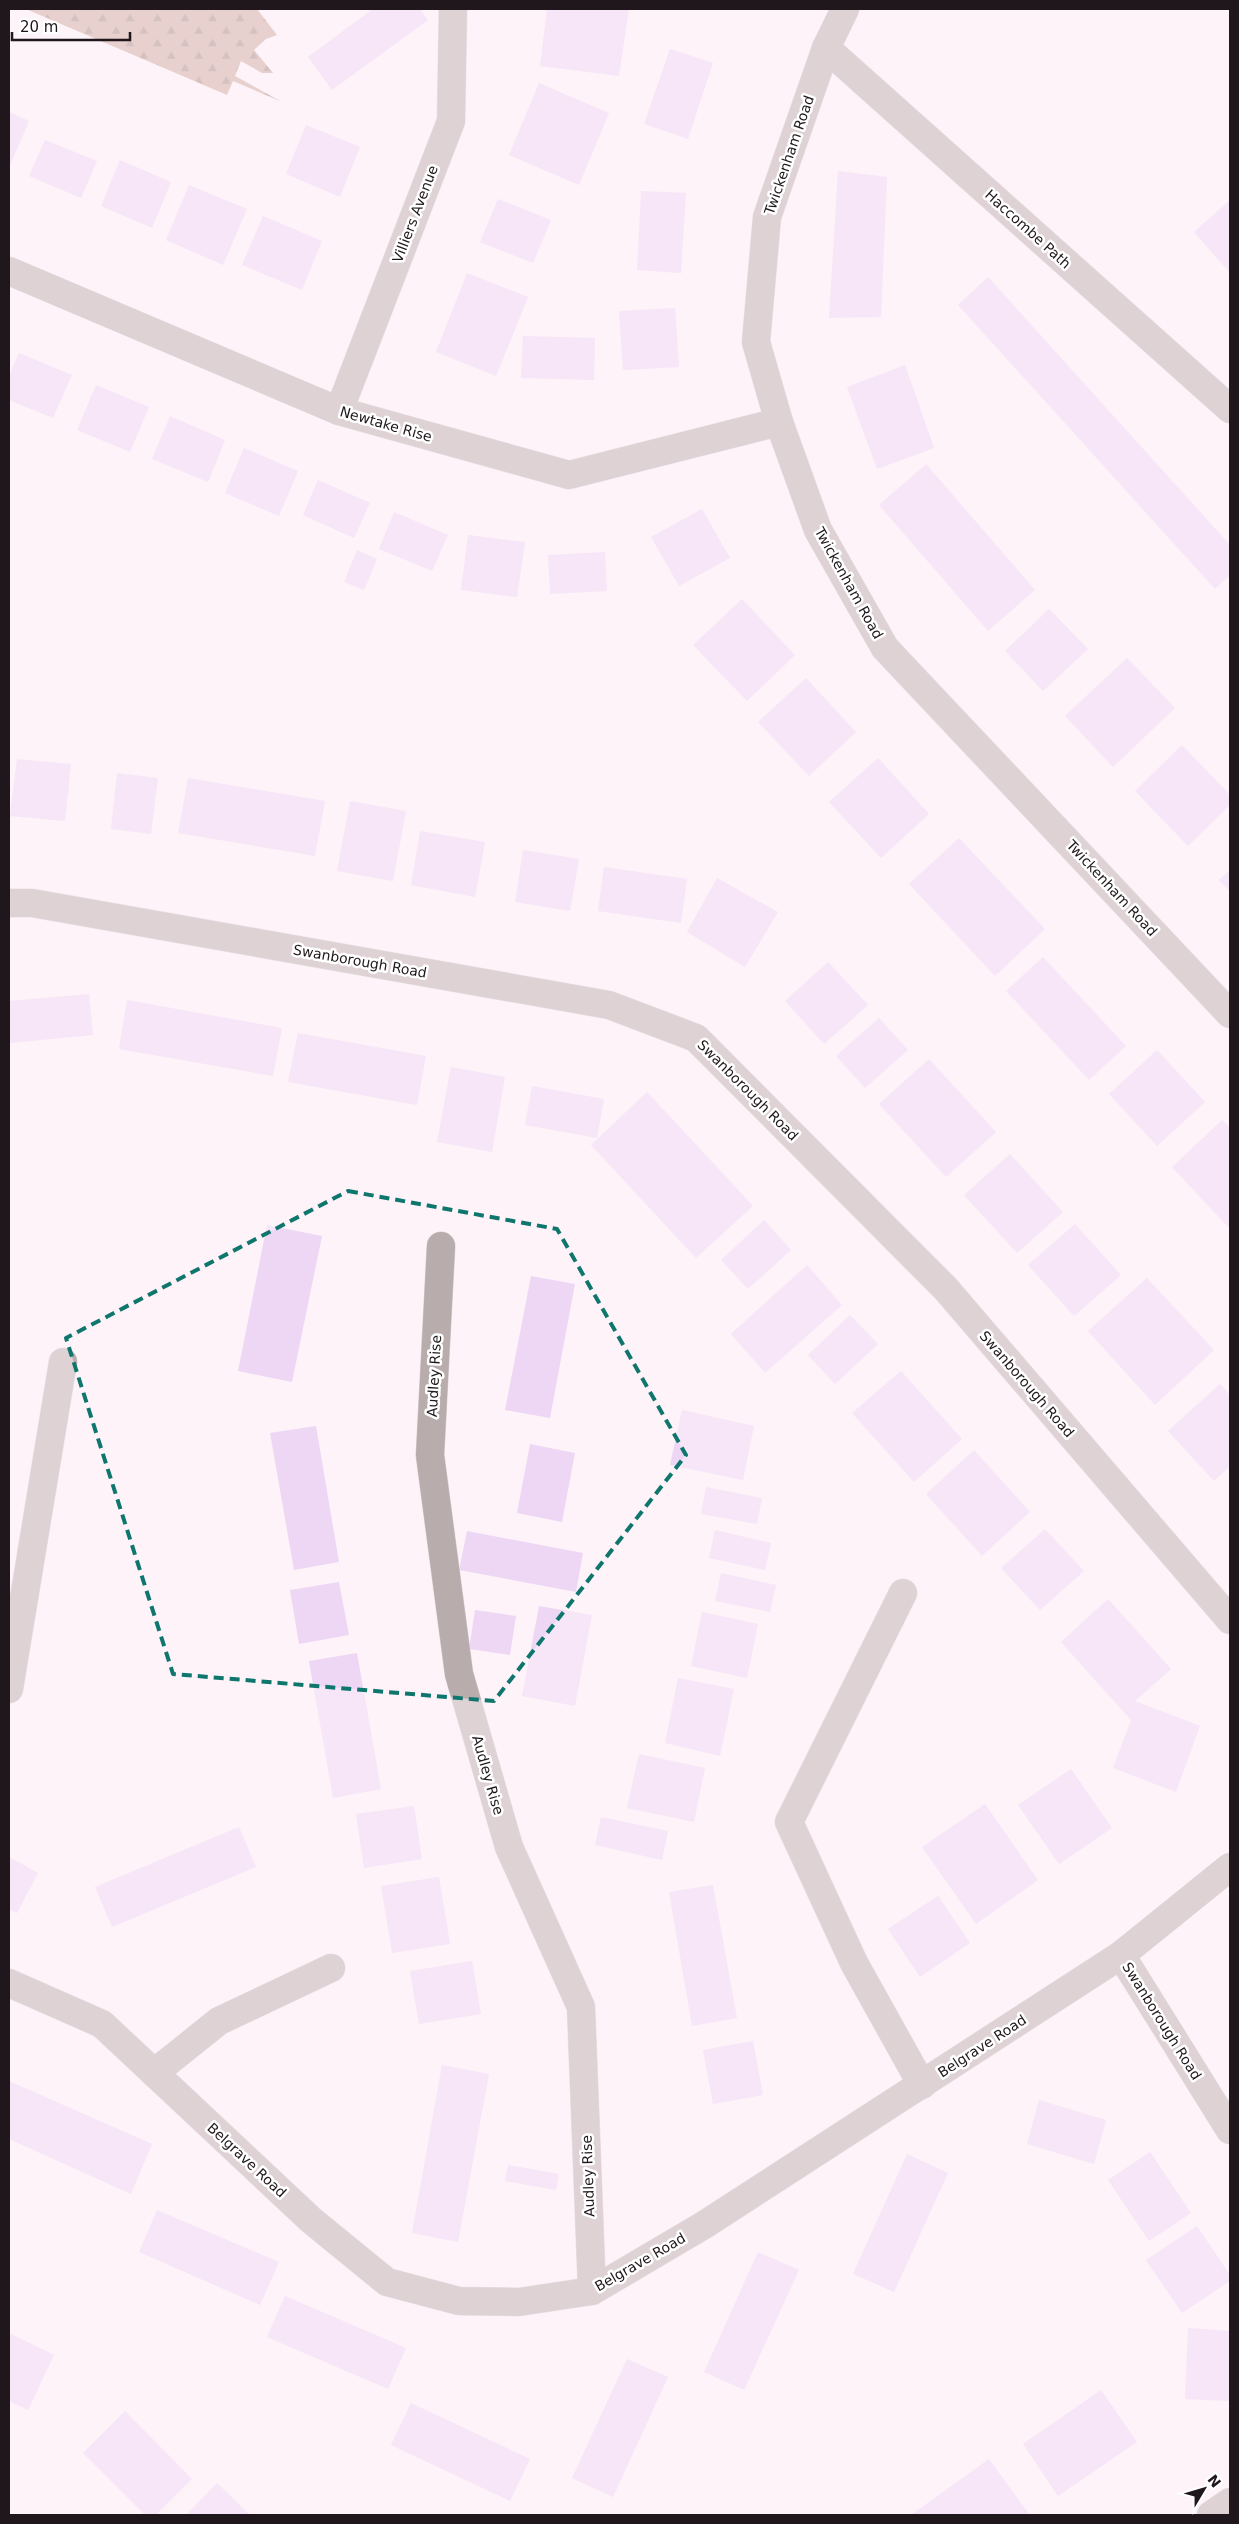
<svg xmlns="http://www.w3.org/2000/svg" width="1239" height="2524" font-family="'DejaVu Sans',sans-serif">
	<defs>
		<pattern id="forest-firs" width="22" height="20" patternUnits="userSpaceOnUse" patternTransform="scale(1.25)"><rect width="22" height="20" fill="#cca79a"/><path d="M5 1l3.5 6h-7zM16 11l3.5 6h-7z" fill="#a5877d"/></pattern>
	</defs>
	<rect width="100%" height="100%" fill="#fdf3f8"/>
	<path fill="url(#forest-firs)" d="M26,9H257L277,35L266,39L254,50L273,73H262L241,61L235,76L282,102L233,81L227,95Z"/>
	<g fill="#eed7f5">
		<path d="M369,9H420L428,20L332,90L308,57L370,11Z"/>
		<path d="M547,9H629L619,76L540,66Z"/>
		<path d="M670,49L713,63L688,139L644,124Z"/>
		<path d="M539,83L609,113L579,185L509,155Z"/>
		<path d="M9,112L29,121L9,168Z"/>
		<path d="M306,125L360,147L340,197L286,174Z"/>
		<path d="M45,140L97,161L81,198L29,176Z"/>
		<path d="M120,160L171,182L152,228L101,206Z"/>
		<path d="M838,171L887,177L881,317L829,318Z"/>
		<path d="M189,185L247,209L223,265L166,240Z"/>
		<path d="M641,191L686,193L681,273L637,270Z"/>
		<path d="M498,199L551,220L533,263L480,242Z"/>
		<path d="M1230,200V273L1194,232Z"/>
		<path d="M263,216L322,241L302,290L242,265Z"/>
		<path d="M467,273L528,297L496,376L436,352Z"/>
		<path d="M988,277L1230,545V575L1215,589L958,305Z"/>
		<path d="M675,308L679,367L623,370L619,311Z"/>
		<path d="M523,336L595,338L594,380L521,378Z"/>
		<path d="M19,353L72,375L53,418L9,400V376Z"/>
		<path d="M905,365L934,448L877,469L847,387Z"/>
		<path d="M96,385L149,407L130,452L77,430Z"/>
		<path d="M170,416L225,440L208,482L152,459Z"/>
		<path d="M244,448L298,471L279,516L225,493Z"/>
		<path d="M926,464L1035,590L988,631L879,505Z"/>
		<path d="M318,480L370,503L354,538L303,515Z"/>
		<path d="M702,509L730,558L679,586L651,537Z"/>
		<path d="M394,512L448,535L432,571L379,549Z"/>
		<path d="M468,535L525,542L517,597L461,590Z"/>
		<path d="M357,550L377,559L364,590L344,582Z"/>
		<path d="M605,552L607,591L550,594L548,555Z"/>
		<path d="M742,599L795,655L747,701L693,645Z"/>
		<path d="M1049,609L1088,649L1043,691L1005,651Z"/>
		<path d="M1127,658L1175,708L1113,767L1065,716Z"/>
		<path d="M806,678L856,732L809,776L758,722Z"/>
		<path d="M1182,745L1230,795V805L1188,846L1135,791Z"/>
		<path d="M878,758L929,814L881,858L829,802Z"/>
		<path d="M17,759L71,764L65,821L10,816Z"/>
		<path d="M117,773L158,778L151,834L111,829Z"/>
		<path d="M188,778L325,801L315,856L178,833Z"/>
		<path d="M350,801L406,811L393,881L337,871Z"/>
		<path d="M420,831L485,842L475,897L411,885Z"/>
		<path d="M959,838L1045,929L995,976L909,884Z"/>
		<path d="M523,850L579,859L570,911L515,902Z"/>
		<path d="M604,867L687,879L681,923L598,911Z"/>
		<path d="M1230,870V892L1219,880Z"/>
		<path d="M717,878L778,912L745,967L687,932Z"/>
		<path d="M1043,957L1126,1046L1089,1080L1006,991Z"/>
		<path d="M828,962L868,1005L824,1044L785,1001Z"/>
		<path d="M89,994L93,1035L10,1043L9,1001Z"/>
		<path d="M127,1000L282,1028L273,1076L119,1049Z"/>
		<path d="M879,1018L908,1050L865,1088L836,1056Z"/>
		<path d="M298,1033L426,1056L417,1105L288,1082Z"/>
		<path d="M1157,1050L1205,1102L1157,1146L1109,1094Z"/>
		<path d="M929,1059L996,1132L946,1177L879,1104Z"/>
		<path d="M451,1067L505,1077L492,1152L437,1142Z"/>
		<path d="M532,1086L604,1099L597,1138L525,1125Z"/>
		<path d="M647,1092L753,1206L696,1258L591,1145Z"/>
		<path d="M1222,1120L1230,1128V1229L1172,1167Z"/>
		<path d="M1010,1154L1063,1212L1017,1253L964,1195Z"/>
		<path d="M764,1220L791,1250L748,1289L721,1260Z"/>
		<path d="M1075,1224L1121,1275L1074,1316L1028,1265Z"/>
		<path d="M267,1225L322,1236L292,1382L238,1371Z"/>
		<path d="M807,1265L842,1305L765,1373L731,1334Z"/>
		<path d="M531,1276L575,1284L550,1418L505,1410Z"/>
		<path d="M1147,1278L1214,1350L1155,1405L1088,1331Z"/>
		<path d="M850,1315L878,1344L835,1384L808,1355Z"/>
		<path d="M901,1371L962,1439L914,1482L852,1413Z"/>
		<path d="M1220,1384L1230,1395V1466L1214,1481L1168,1431Z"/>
		<path d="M682,1410L754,1426L743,1480L670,1465Z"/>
		<path d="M316,1426L339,1562L294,1570L270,1433Z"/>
		<path d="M530,1444L575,1453L562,1522L517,1513Z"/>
		<path d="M974,1450L1030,1512L982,1556L926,1494Z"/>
		<path d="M706,1487L762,1498L757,1524L701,1514Z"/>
		<path d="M1045,1529L1084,1571L1040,1610L1001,1568Z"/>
		<path d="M715,1530L771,1543L765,1570L709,1558Z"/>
		<path d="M467,1531L583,1553L576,1592L459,1570Z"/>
		<path d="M721,1573L776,1585L770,1612L715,1601Z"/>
		<path d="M339,1582L349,1635L299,1644L290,1590Z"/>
		<path d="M1108,1599L1171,1669L1135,1701L1200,1726L1176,1792L1113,1768L1131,1720L1061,1642Z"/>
		<path d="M539,1606L592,1615L575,1706L522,1696Z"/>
		<path d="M475,1610L516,1616L510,1655L469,1649Z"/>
		<path d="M702,1612L758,1624L747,1678L691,1666Z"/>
		<path d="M357,1653L381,1789L333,1798L309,1661Z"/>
		<path d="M678,1678L734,1689L720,1756L665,1743Z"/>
		<path d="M639,1754L705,1768L694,1822L627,1808Z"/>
		<path d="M1071,1769L1112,1828L1059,1864L1018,1805Z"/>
		<path d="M985,1804L1038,1880L976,1924L922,1847Z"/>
		<path d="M414,1806L422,1859L364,1868L356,1814Z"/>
		<path d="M601,1817L668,1831L662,1860L595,1845Z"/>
		<path d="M239,1827L256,1867L112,1927L95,1887Z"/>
		<path d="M9,1857L38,1873L17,1913L9,1909Z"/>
		<path d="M439,1877L450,1944L392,1953L381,1886Z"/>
		<path d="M713,1885L737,2018L692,2026L669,1892Z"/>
		<path d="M938,1896L970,1943L920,1977L888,1929Z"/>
		<path d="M472,1961L481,2014L419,2024L410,1971Z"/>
		<path d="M753,2041L763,2095L713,2104L703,2050Z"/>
		<path d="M442,2065L489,2074L458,2242L412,2233Z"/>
		<path d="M9,2081L152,2144L131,2194L9,2139Z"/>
		<path d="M1039,2100L1106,2120L1094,2164L1027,2144Z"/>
		<path d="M1150,2152L1191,2213L1149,2241L1108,2180Z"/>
		<path d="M907,2154L948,2173L894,2292L853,2274Z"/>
		<path d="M508,2165L559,2174L556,2190L505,2181Z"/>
		<path d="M157,2210L279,2262L260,2305L139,2252Z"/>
		<path d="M1197,2226L1230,2275V2281L1182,2313L1146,2260Z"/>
		<path d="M758,2252L799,2270L744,2390L704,2372Z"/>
		<path d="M285,2296L406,2348L388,2389L267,2337Z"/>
		<path d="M1188,2328L1230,2331V2401L1185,2399Z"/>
		<path d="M9,2333L54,2355L28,2410L9,2401Z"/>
		<path d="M627,2359L668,2377L613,2497L572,2478Z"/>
		<path d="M1101,2390L1137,2442L1058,2496L1023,2444Z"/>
		<path d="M411,2403L530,2459L510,2501L391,2445Z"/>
		<path d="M125,2411L192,2479L156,2515H145L83,2453Z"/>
		<path d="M989,2459L1029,2514L1027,2515H911Z"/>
		<path d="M217,2483L250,2515H186Z"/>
	</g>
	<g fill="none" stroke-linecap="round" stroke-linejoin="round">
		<defs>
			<g id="minor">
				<path d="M845,9L826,48L767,217L756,342L779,422L818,530L885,648L1230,1014"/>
				<path d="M826,48L1230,409"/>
				<path d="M9,271L339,411L569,475L779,422"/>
				<path d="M339,411L451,121L453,9"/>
				<path d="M9,903H32L609,1005L696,1038L946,1289L1230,1620"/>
				<path d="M441,1246L430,1455L459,1674L509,1847L581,2007L592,2291"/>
				<path d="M903,1593L789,1822L854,1963L922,2085"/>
				<path d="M9,1689L63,1362"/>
				<path d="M1230,1867L1121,1955L1230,2130"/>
				<path d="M9,1983L102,2024L311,2220L387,2282L459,2301L519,2302L592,2291L704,2225L1121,1955"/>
				<path d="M154,2073L219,2021L331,1968"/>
				<path d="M1211,2515L1230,2502"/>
			</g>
		</defs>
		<use href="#minor" stroke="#d9d0d5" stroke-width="29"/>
		<use href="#minor" stroke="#b8acac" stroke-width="28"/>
	</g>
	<path d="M0 0H1239V2524H0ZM348,1191L557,1229L686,1455L494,1701L173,1674L66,1338Z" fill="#fdf3f8" fill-opacity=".55" fill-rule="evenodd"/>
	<path fill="none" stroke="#0f766e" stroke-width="4" stroke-dasharray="10 6" stroke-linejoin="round" d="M348,1191L557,1229L686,1455L494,1701L173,1674L66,1338Z"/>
	<g text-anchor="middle" stroke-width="5" stroke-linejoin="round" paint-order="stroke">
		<g font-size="14" fill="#1f171b" stroke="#fff">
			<text transform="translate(789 155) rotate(-71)" y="5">Twickenham Road</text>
			<text transform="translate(415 214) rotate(-69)" y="5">Villiers Avenue</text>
			<text transform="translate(1028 229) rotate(42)" y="5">Haccombe Path</text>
			<text transform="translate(386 424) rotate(16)" y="5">Newtake Rise</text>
			<text transform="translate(849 583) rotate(61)" y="5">Twickenham Road</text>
			<text transform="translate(1112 888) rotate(47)" y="5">Twickenham Road</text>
			<text transform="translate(360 961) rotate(10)" y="5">Swanborough Road</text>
			<text transform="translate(748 1090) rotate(45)" y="5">Swanborough Road</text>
			<text transform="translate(434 1376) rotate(-87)" y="5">Audley Rise</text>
			<text transform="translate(1027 1384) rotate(49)" y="5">Swanborough Road</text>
			<text transform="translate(488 1775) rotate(74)" y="5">Audley Rise</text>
			<text transform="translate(1162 2021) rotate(58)" y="5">Swanborough Road</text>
			<text transform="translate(982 2046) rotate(-33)" y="5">Belgrave Road</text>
			<text transform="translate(247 2160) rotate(43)" y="5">Belgrave Road</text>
			<text transform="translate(588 2176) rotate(-92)" y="5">Audley Rise</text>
			<text transform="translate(640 2262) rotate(-30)" y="5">Belgrave Road</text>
		</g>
	</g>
	<rect width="1239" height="2524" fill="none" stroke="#1f171b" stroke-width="20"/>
	<g transform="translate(1204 2489) rotate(52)" stroke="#ffffff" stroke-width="4" paint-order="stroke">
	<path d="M0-4L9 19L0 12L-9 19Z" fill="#1f171b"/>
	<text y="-8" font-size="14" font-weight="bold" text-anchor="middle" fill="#1f171b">N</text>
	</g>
	<path d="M12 32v8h118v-8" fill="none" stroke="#1f171b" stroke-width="2.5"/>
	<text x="20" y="32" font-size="15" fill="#1f171b" stroke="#ffffff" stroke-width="4" paint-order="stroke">20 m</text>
</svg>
